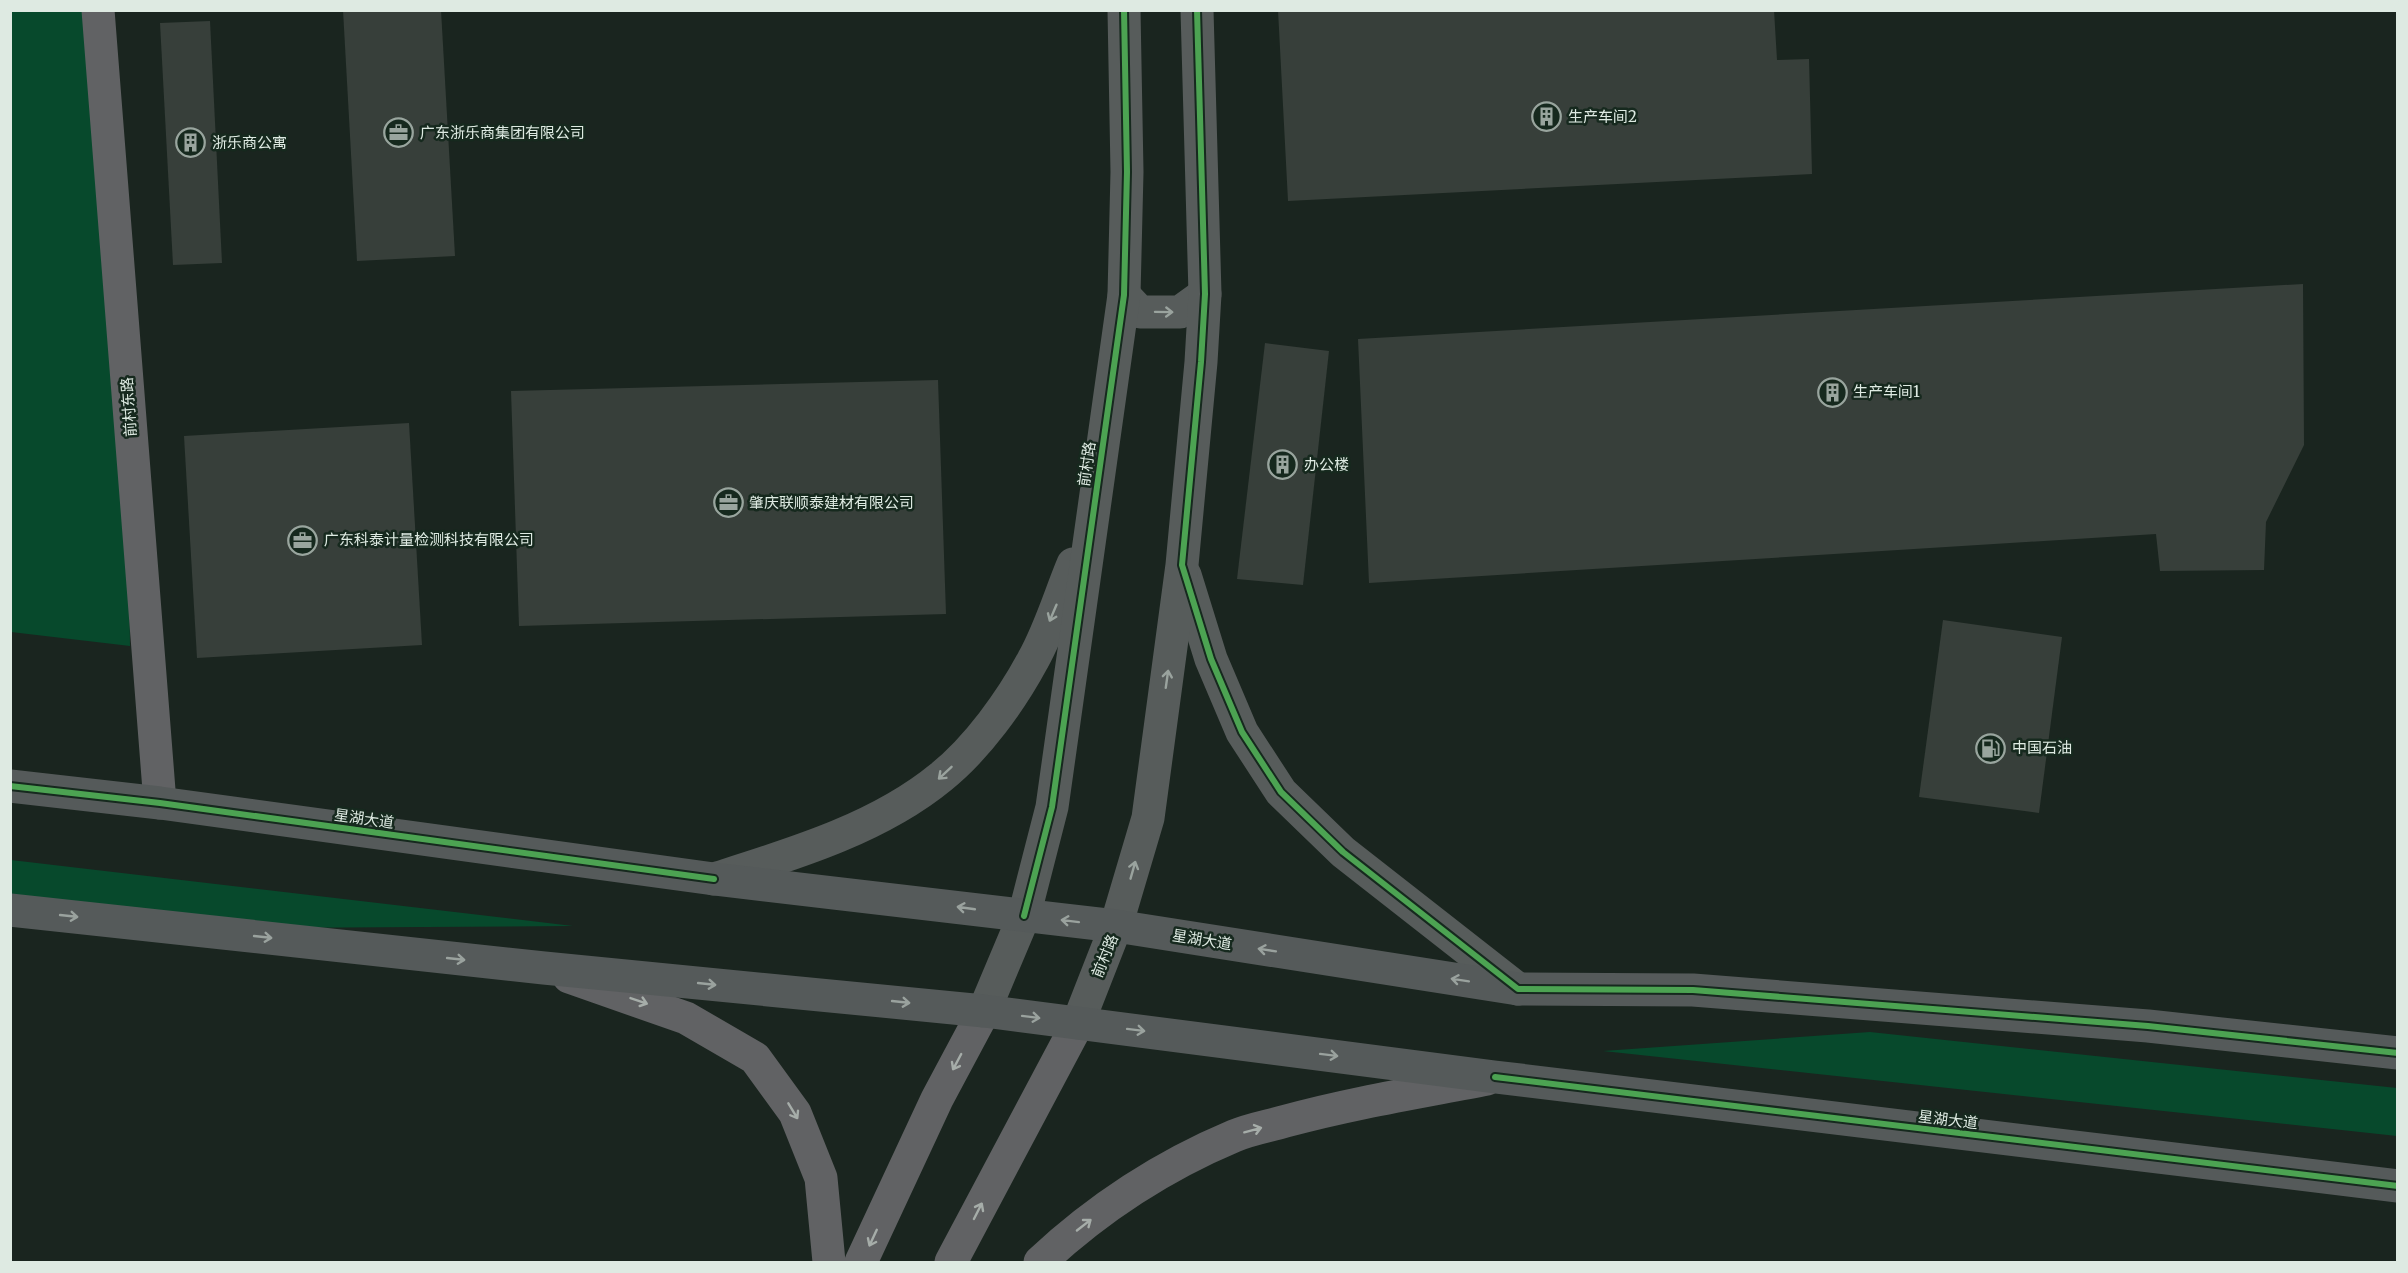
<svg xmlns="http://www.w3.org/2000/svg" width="2408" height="1273" font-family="Merriweather,'Noto Sans SC',serif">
	<rect width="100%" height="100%" fill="#1a251f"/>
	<g fill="#07492c">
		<path d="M11,11H92L126,327L130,646L11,632Z"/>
		<path d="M11,860L573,926L239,928L11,903Z"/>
		<path d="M1870,1032L2397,1088V1136L1603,1051Z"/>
	</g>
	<g fill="#373f3a">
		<path d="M343,10H441L455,256L357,261Z"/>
		<path d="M1278,10H1774L1777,60L1809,59L1812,174L1288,201Z"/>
		<path d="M210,21L222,263L173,265L160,23Z"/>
		<path d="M2303,284L2304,445L2266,522L2264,570L2160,571L2156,534L1369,583L1358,339Z"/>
		<path d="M1265,343L1329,351L1303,585L1237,579Z"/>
		<path d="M938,380L946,614L519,626L511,391Z"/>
		<path d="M409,423L422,645L197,658L184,436Z"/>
		<path d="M1943,620L2062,637L2039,813L1919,797Z"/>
	</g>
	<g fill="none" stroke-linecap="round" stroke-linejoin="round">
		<path stroke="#616264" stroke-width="33" d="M98,10L160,803"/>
		<g stroke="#616264" stroke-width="33">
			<path d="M569,977L686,1018L755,1058L795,1113L821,1178L829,1262"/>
			<path d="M861,1262L937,1099L984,1011"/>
			<path d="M951,1262L1078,1023"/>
			<path d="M1040,1262C1098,1208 1160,1167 1234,1136C1250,1129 1269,1126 1286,1121C1352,1103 1420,1092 1487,1079"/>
		</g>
		<g stroke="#575c5b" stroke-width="33">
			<path d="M1124,295L1140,312H1180L1205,294"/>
			<path d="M1185,575L1211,659L1242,732L1281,792L1343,852L1518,989"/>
			<path d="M714,879C790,855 878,829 941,777C977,748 1011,701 1033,660C1050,630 1060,595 1073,564"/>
			<path d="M984,1011L1024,916L1052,807L1124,295L1127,172L1124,10"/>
			<path d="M1078,1023L1116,926L1148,818L1182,565L1201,362L1205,294L1197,10"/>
		</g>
		<g stroke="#555a5a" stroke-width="33">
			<path d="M10,786L160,803L714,879L1116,926L1518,989L1693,990L2148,1026L2398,1053"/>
			<path d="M10,910L544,968L984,1011L1495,1077L2398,1186"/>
		</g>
		<defs>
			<g id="cycleway">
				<path d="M1197,10L1205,294L1201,362L1182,565L1211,659L1242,732L1281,792L1343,852L1518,989L1693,990L2148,1026L2398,1053"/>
				<path d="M10,786L160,803L714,879"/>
				<path d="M1024,916L1052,807L1124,295L1127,172L1124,10"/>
				<path d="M1495,1077L2398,1186"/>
			</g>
		</defs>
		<use href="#cycleway" stroke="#16291e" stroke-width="10"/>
		<use href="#cycleway" stroke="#4ca352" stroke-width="6"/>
	</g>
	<defs><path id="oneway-shaft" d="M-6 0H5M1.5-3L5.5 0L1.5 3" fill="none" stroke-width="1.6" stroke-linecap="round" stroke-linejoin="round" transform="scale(1.5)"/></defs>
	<g stroke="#9aa39e">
		<use href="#oneway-shaft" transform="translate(1164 312) rotate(1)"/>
		<use href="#oneway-shaft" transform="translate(1053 613) rotate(113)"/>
		<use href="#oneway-shaft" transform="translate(1167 679) rotate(-82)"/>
		<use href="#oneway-shaft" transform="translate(945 773) rotate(137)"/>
		<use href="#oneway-shaft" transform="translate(1133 870) rotate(-74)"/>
	</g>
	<g stroke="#9aa29e">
		<use href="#oneway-shaft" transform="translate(966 908) rotate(-172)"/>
		<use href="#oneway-shaft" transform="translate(69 916) rotate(6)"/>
		<use href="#oneway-shaft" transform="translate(1070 921) rotate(-173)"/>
		<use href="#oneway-shaft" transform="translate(263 937) rotate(6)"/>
		<use href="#oneway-shaft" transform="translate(1267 950) rotate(-171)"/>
		<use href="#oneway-shaft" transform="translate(456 959) rotate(6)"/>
		<use href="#oneway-shaft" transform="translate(1460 980) rotate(-171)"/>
		<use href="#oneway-shaft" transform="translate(707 984) rotate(6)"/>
		<use href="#oneway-shaft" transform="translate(901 1002) rotate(6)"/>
		<use href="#oneway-shaft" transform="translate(1031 1017) rotate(7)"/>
		<use href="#oneway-shaft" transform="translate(1136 1030) rotate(7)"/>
		<use href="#oneway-shaft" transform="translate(1329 1055) rotate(7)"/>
	</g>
	<g stroke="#a6ada9">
		<use href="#oneway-shaft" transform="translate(639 1001) rotate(19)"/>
		<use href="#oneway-shaft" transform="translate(957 1062) rotate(118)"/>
		<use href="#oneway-shaft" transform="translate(793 1111) rotate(59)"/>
		<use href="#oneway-shaft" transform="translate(1253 1130) rotate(-15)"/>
		<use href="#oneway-shaft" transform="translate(978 1211) rotate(-63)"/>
		<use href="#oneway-shaft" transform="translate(1084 1225) rotate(-38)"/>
		<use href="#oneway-shaft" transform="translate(873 1238) rotate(115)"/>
	</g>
	<defs>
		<symbol id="building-ring" viewBox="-11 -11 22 22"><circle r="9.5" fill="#16291e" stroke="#99a59e" stroke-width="1.5"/><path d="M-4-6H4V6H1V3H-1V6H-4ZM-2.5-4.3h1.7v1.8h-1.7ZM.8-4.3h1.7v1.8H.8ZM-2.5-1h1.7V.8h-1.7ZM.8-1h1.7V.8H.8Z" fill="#99a59e"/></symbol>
		<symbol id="office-ring" viewBox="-11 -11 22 22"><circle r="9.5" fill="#16291e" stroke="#99a59e" stroke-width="1.5"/><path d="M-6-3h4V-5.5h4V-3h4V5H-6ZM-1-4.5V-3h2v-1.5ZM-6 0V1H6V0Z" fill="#99a59e"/></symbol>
		<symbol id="fuel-ring" viewBox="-11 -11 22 22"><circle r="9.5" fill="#16291e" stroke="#99a59e" stroke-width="1.5"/><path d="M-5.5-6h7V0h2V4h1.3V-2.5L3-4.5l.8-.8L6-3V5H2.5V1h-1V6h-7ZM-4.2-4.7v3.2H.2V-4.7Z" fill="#99a59e"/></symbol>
	</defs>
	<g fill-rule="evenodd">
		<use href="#building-ring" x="1530" y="100" width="33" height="33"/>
		<use href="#office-ring" x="382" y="116" width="33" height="33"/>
		<use href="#building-ring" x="174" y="126" width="33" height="33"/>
		<use href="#building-ring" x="1816" y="376" width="33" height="33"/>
		<use href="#building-ring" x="1266" y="448" width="33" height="33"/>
		<use href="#office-ring" x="712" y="486" width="33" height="33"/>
		<use href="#office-ring" x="286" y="524" width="33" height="33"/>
		<use href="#fuel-ring" x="1974" y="732" width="33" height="33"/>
	</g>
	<g text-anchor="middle" stroke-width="5" stroke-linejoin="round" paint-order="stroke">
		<g font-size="15" fill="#deeae2" stroke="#16291e" text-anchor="start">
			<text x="1568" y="122">生产车间2</text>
			<text x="420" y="138">广东浙乐商集团有限公司</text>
			<text x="212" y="148">浙乐商公寓</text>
			<text x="1853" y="397">生产车间1</text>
			<text x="1304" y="470">办公楼</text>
			<text x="749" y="508">肇庆联顺泰建材有限公司</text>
			<text x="324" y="545">广东科泰计量检测科技有限公司</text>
			<text x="2012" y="753">中国石油</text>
		</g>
		<g font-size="15" fill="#deeae2" stroke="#16291e">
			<text transform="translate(129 407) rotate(-94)" y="5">前村东路</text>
			<text transform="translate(1087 464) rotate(-82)" y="5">前村路</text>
			<text transform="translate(364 819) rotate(8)" y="5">星湖大道</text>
			<text transform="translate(1202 940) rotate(9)" y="5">星湖大道</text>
			<text transform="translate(1105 956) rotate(-68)" y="5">前村路</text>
			<text transform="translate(1948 1120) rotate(7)" y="5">星湖大道</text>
		</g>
	</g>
	<rect width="2408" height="1273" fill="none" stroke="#deeae2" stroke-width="24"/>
</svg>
